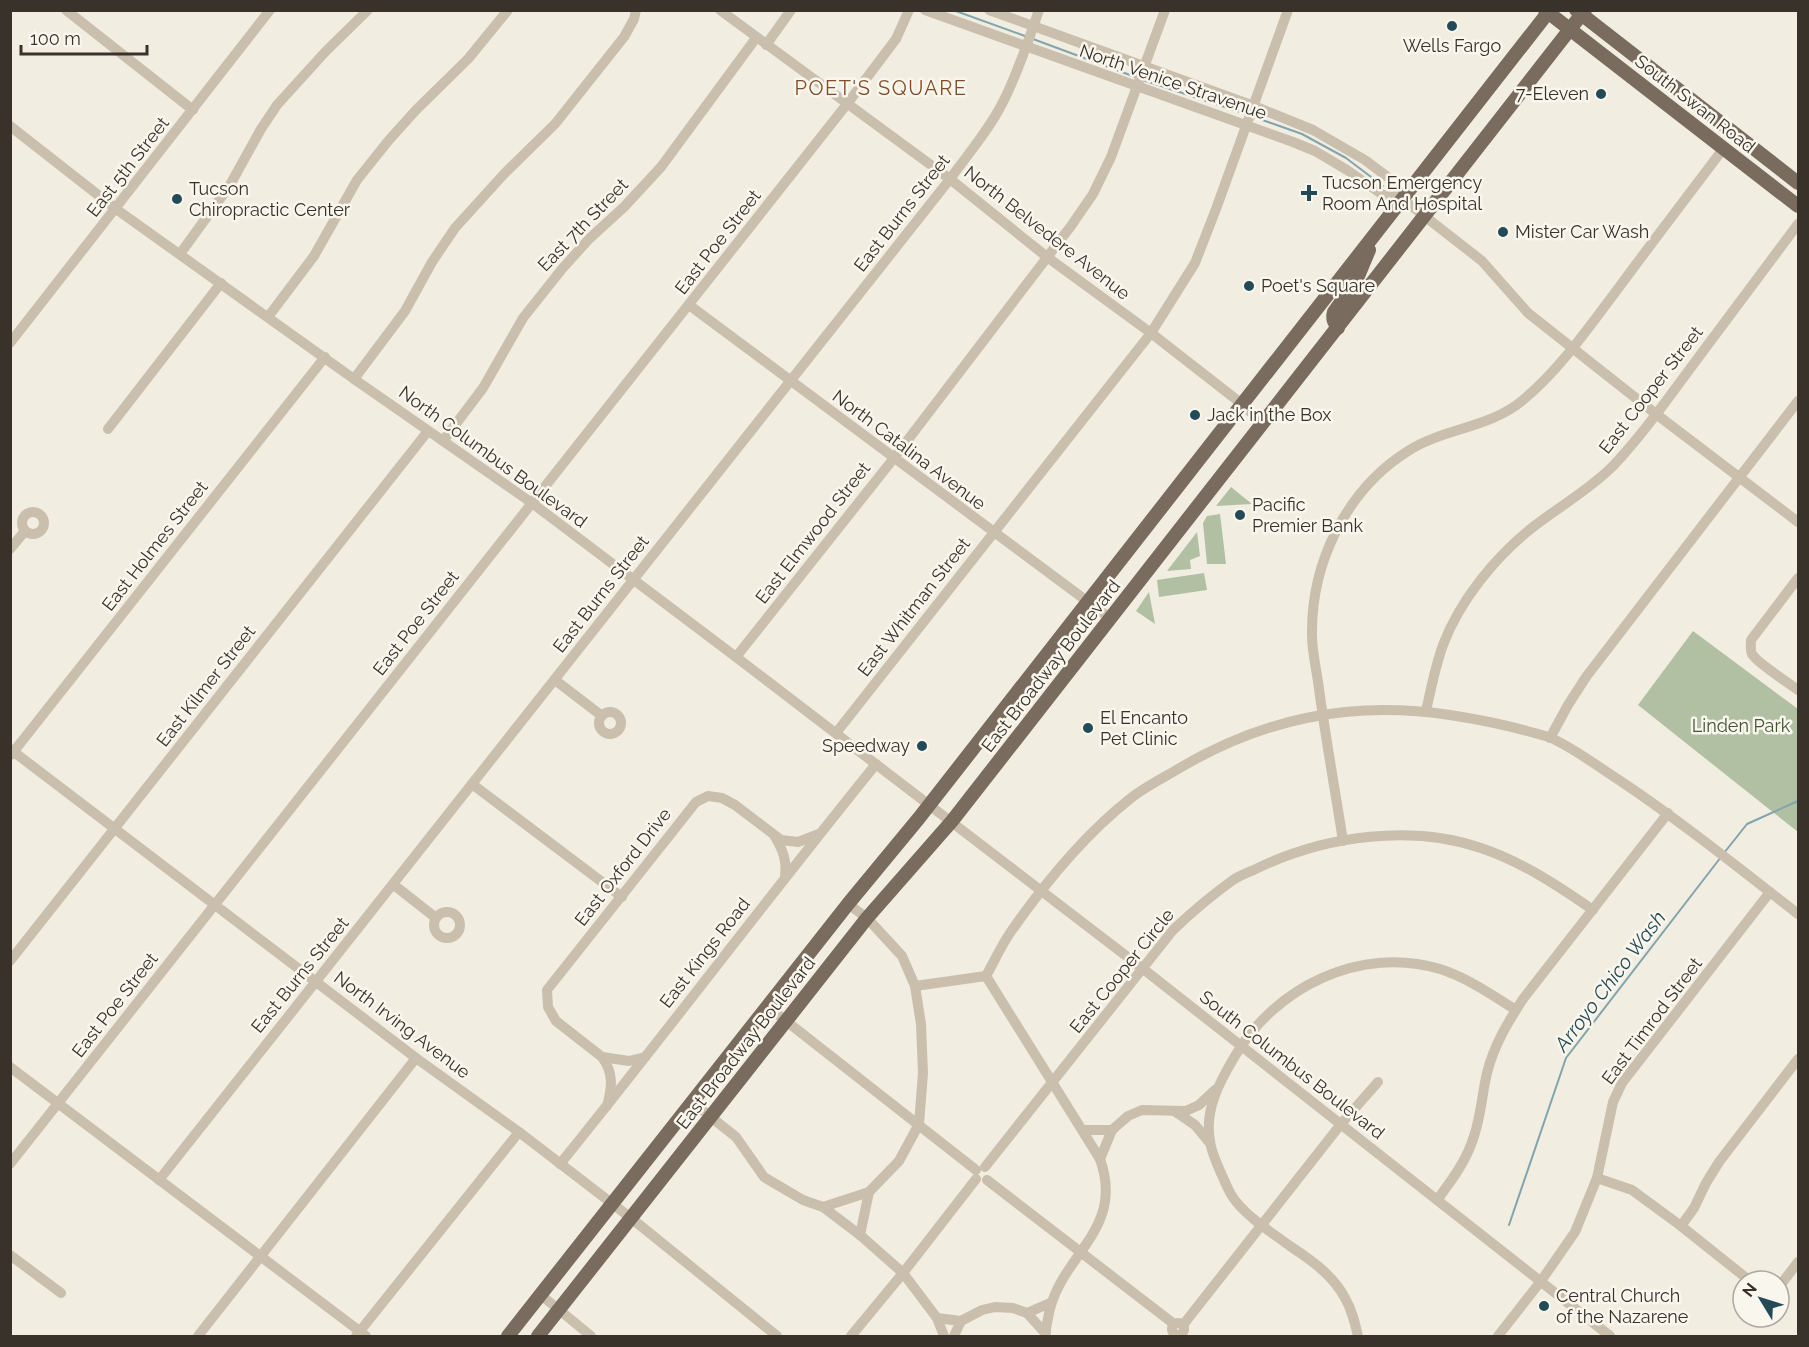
<svg xmlns="http://www.w3.org/2000/svg" width="1809" height="1347" font-family="Raleway,sans-serif">
	<rect width="100%" height="100%" fill="#f2ede1"/>
	<g fill="#b1c0a2">
		<path d="M1231,487L1252,504L1216,506Z"/>
		<path d="M1220,514L1226,564H1207L1203,523L1207,516Z"/>
		<path d="M1197,532L1200,556L1190,560L1191,569L1167,571Z"/>
		<path d="M1204,573L1207,590L1159,597L1157,580Z"/>
		<path d="M1149,592L1155,624L1136,611Z"/>
		<path d="M1693,631L1798,709V832L1638,705Z"/>
	</g>
	<g fill="none" stroke-linecap="round" stroke-linejoin="round">
		<g stroke="#82a4ad" stroke-width="2">
			<path d="M953,10L1025,36"/>
			<path d="M1033,39L1138,78"/>
			<path d="M1143,80L1246,114"/>
			<path d="M1254,117L1302,134L1346,158L1383,186"/>
			<path d="M1724,853L1747,824L1798,801"/>
			<path d="M1509,1225L1566,1058L1721,857"/>
		</g>
		<g stroke="#cabfad" stroke-width="10">
			<path d="M66,10L193,110"/>
			<path d="M720,10L950,179L1047,257L1151,333L1242,404L1263,424"/>
			<path d="M925,10L1293,142L1315,151L1347,170L1383,195L1402,199L1418,211L1482,261L1528,313L1656,414L1798,522"/>
			<path d="M989,10L1254,106L1313,130L1365,160L1393,181L1402,199"/>
			<path d="M766,45L791,10"/>
			<path d="M10,126L116,209L354,379L532,503L736,657L1142,968L1610,1336"/>
			<path d="M180,254L230,185L261,129L277,105L326,51L368,10"/>
			<path d="M689,305L1111,619"/>
			<path d="M268,317L314,256L357,180L389,140L416,110L468,59L508,10"/>
			<path d="M10,343L270,10"/>
			<path d="M354,379L405,311L432,262L455,228L504,174L555,124L624,37L634,19L636,10"/>
			<path d="M108,429L221,283"/>
			<path d="M443,441L483,388L523,318L562,269L589,239L624,207L661,167L756,38"/>
			<circle cx="33" cy="523" r="11"/>
			<path d="M10,549L25,531"/>
			<path d="M1798,578L1751,640C1751,644 1750,650 1752,654C1757,663 1789,683 1798,690"/>
			<path d="M736,657L894,458L1071,226L1093,194L1111,157L1165,10"/>
			<path d="M555,680L602,716"/>
			<path d="M1426,711C1431,689 1435,667 1443,645C1460,600 1496,556 1533,527C1560,506 1589,490 1613,466C1643,434 1669,397 1695,362C1729,316 1764,270 1798,224"/>
			<circle cx="610" cy="723" r="11"/>
			<path d="M836,733L1151,333L1195,263L1216,209L1288,10"/>
			<path d="M1550,738L1568,705L1586,677L1798,401"/>
			<path d="M10,749L416,1058L519,1132L631,1218L777,1336"/>
			<path d="M11,755L325,357"/>
			<path d="M472,784L622,897"/>
			<path d="M775,837C783,850 787,861 785,876"/>
			<path d="M1343,841C1335,790 1326,740 1319,689C1317,671 1312,653 1312,635C1311,563 1346,490 1408,451C1444,428 1490,428 1523,400C1559,370 1586,331 1614,294C1650,245 1687,197 1723,149"/>
			<path d="M394,885L436,918"/>
			<path d="M848,904L867,918L902,956L915,986L921,1024L923,1073L919,1124L899,1161L869,1192L860,1235"/>
			<circle cx="447" cy="925" r="13"/>
			<path d="M10,961L428,431"/>
			<path d="M986,976C994,962 1001,946 1010,933C1044,884 1084,835 1131,798C1144,788 1159,780 1173,772C1260,719 1349,700 1450,715C1476,719 1502,724 1527,731C1535,733 1543,735 1551,738C1574,748 1600,768 1622,782C1683,823 1740,869 1798,914"/>
			<path d="M986,976L1100,1159C1126,1232 1058,1255 1048,1318C1047,1324 1045,1330 1046,1336"/>
			<path d="M915,986L986,976"/>
			<path d="M767,1006L976,1170"/>
			<path d="M602,1057L629,1061L645,1057"/>
			<path d="M10,1067L366,1336"/>
			<path d="M692,1102L736,1137L764,1177L803,1200L823,1207L860,1235L903,1273L937,1318L944,1336"/>
			<path d="M607,1106C612,1088 614,1073 602,1057L556,1021L548,1007L547,990L696,802L708,796L722,798L735,805L781,840L798,842L819,834"/>
			<path d="M1176,1112L1195,1125L1209,1142"/>
			<path d="M1082,1130H1112L1128,1116L1142,1110L1186,1111L1199,1105L1215,1090"/>
			<path d="M1100,1159L1112,1130"/>
			<path d="M10,1164L847,104L896,39L909,10"/>
			<path d="M560,1164C667,1032 769,896 876,764"/>
			<path d="M985,1167L1173,930C1192,912 1212,895 1233,880C1242,874 1253,871 1262,866C1327,836 1412,824 1481,848C1522,862 1557,885 1593,910"/>
			<path d="M1597,1178L1632,1190L1681,1226L1750,1281"/>
			<path d="M159,1180L950,179C968,154 989,130 1003,102C1018,73 1028,41 1039,10"/>
			<path d="M987,1180L1174,1324"/>
			<path d="M1437,1200C1452,1180 1467,1160 1474,1136C1481,1116 1482,1094 1487,1073C1494,1045 1508,1022 1523,999L1668,813"/>
			<path d="M823,1207L869,1192"/>
			<path d="M1681,1226L1694,1208L1706,1183L1719,1162L1798,1059"/>
			<path d="M10,1255L61,1293"/>
			<path d="M1779,1287L1798,1262"/>
			<path d="M541,1295L591,1336"/>
			<path d="M1027,1313L1045,1333"/>
			<path d="M937,1318L961,1321"/>
			<circle cx="1178" cy="1329" r="6"/>
			<path d="M1183,1325L1341,1124L1378,1082"/>
			<path d="M198,1336L416,1058"/>
			<path d="M356,1336L519,1132"/>
			<path d="M851,1336L903,1273L976,1179"/>
			<path d="M954,1336L961,1321L982,1310L995,1307L1013,1308L1027,1313L1050,1303"/>
			<path d="M1358,1336C1355,1323 1352,1310 1345,1298C1333,1275 1311,1260 1290,1246C1272,1233 1243,1214 1232,1196C1227,1188 1224,1179 1220,1171C1216,1161 1211,1151 1210,1141C1204,1110 1220,1081 1235,1056C1275,987 1361,945 1440,969C1468,978 1492,995 1516,1010"/>
			<path d="M1498,1336L1541,1281L1575,1232L1597,1178L1613,1102L1622,1083L1770,892"/>
		</g>
		<g stroke="#796c5e" stroke-width="14">
			<path d="M1545,10L1798,206"/>
			<path d="M1576,10L1798,183"/>
			<path d="M1338,328C1334,322 1332,319 1334,312L1356,281L1369,250"/>
			<path d="M508,1336L848,904L919,818L1550,10"/>
			<path d="M538,1336L867,918L952,821L1585,10"/>
		</g>
	</g>
	<g fill="#234b57" stroke="#f9f6ed" stroke-width="2">
		<circle cx="1452" cy="26" r="6"/>
		<circle cx="1601" cy="94" r="6"/>
		<path d="M1306 184h6v6h6v6h-6v6h-6v-6h-6v-6h6z"/>
		<circle cx="177" cy="199" r="6"/>
		<circle cx="1503" cy="232" r="6"/>
		<circle cx="1249" cy="286" r="6"/>
		<circle cx="1195" cy="415" r="6"/>
		<circle cx="1240" cy="515" r="6"/>
		<circle cx="1088" cy="728" r="6"/>
		<circle cx="922" cy="746" r="6"/>
		<circle cx="1544" cy="1306" r="6"/>
	</g>
	<g text-anchor="middle" stroke-width="5" stroke-linejoin="round" paint-order="stroke">
		<g font-size="18" fill="#39322b" stroke="#f9f6ed" text-anchor="start">
			<text x="1452" y="52" text-anchor="middle">Wells Fargo</text>
			<text x="1589" y="100" text-anchor="end">7-Eleven</text>
			<text x="1322" y="189">Tucson Emergency<tspan x="1322" dy="21">Room And Hospital</tspan></text>
			<text x="189" y="195">Tucson<tspan x="189" dy="21">Chiropractic Center</tspan></text>
			<text x="1515" y="238">Mister Car Wash</text>
			<text x="1261" y="292">Poet's Square</text>
			<text x="1207" y="421">Jack in the Box</text>
			<text x="1252" y="511">Pacific<tspan x="1252" dy="21">Premier Bank</tspan></text>
			<text x="1100" y="724">El Encanto<tspan x="1100" dy="21">Pet Clinic</tspan></text>
			<text x="910" y="752" text-anchor="end">Speedway</text>
			<text x="1556" y="1302">Central Church<tspan x="1556" dy="21">of the Nazarene</tspan></text>
		</g>
		<g font-size="18" fill="#39322b" stroke="#f9f6ed">
			<text transform="translate(1173 82) rotate(19)" y="6">North Venice Stravenue</text>
			<text transform="translate(1695 104) rotate(38)" y="6">South Swan Road</text>
			<text transform="translate(128 167) rotate(-52)" y="6">East 5th Street</text>
			<text transform="translate(902 213) rotate(-52)" y="6">East Burns Street</text>
			<text transform="translate(583 225) rotate(-46)" y="6">East 7th Street</text>
			<text transform="translate(1047 233) rotate(38)" y="6">North Belvedere Avenue</text>
			<text transform="translate(718 242) rotate(-52)" y="6">East Poe Street</text>
			<text transform="translate(1651 390) rotate(-52)" y="6">East Cooper Street</text>
			<text transform="translate(909 450) rotate(37)" y="6">North Catalina Avenue</text>
			<text transform="translate(493 457) rotate(36)" y="6">North Columbus Boulevard</text>
			<text transform="translate(813 533) rotate(-52)" y="6">East Elmwood Street</text>
			<text transform="translate(155 546) rotate(-52)" y="6">East Holmes Street</text>
			<text transform="translate(601 594) rotate(-52)" y="6">East Burns Street</text>
			<text transform="translate(914 607) rotate(-52)" y="6">East Whitman Street</text>
			<text transform="translate(416 623) rotate(-52)" y="6">East Poe Street</text>
			<text transform="translate(1051 666) rotate(-52)" y="6">East Broadway Boulevard</text>
			<text transform="translate(206 686) rotate(-52)" y="6">East Kilmer Street</text>
			<text transform="translate(623 867) rotate(-52)" y="6">East Oxford Drive</text>
			<text transform="translate(705 953) rotate(-52)" y="6">East Kings Road</text>
			<text transform="translate(1122 971) rotate(-51)" y="6">East Cooper Circle</text>
			<text transform="translate(300 975) rotate(-51)" y="6">East Burns Street</text>
			<text transform="translate(115 1005) rotate(-52)" y="6">East Poe Street</text>
			<text transform="translate(1652 1021) rotate(-53)" y="6">East Timrod Street</text>
			<text transform="translate(402 1025) rotate(37)" y="6">North Irving Avenue</text>
			<text transform="translate(746 1043) rotate(-52)" y="6">East Broadway Boulevard</text>
			<text transform="translate(1292 1065) rotate(38)" y="6">South Columbus Boulevard</text>
		</g>
		<g font-size="18" fill="#425531" stroke="#f9f6ed">
			<text x="1741" y="732">Linden Park</text>
		</g>
		<g font-size="20" letter-spacing="1.5" fill="#824e2a" stroke="#f9f6ed">
			<text x="881" y="95">POET'S SQUARE</text>
		</g>
		<g font-size="20" font-style="italic" fill="#234b57" stroke="#f9f6ed">
			<text transform="translate(1610 981) rotate(-53)" y="7">Arroyo Chico Wash</text>
		</g>
	</g>
	<rect width="1809" height="1347" fill="none" stroke="#39322b" stroke-width="24"/>
	<g transform="translate(1761 1299) rotate(308)"><circle r="28" fill="#f9f6ed" stroke="#aca89f" stroke-width="1.5"/>
	<path d="M0-4.5L10 22L0 15L-10 22Z" fill="#234b57"/>
	<text y="-9" font-size="16" font-weight="bold" text-anchor="middle" fill="#39322b">N</text>
	</g>
	<path d="M21 45v9h126v-9" fill="none" stroke="#39322b" stroke-width="3"/>
	<text x="30" y="45" font-size="18" fill="#39322b" stroke="#f9f6ed" stroke-width="4.5" paint-order="stroke">100 m</text>
</svg>
